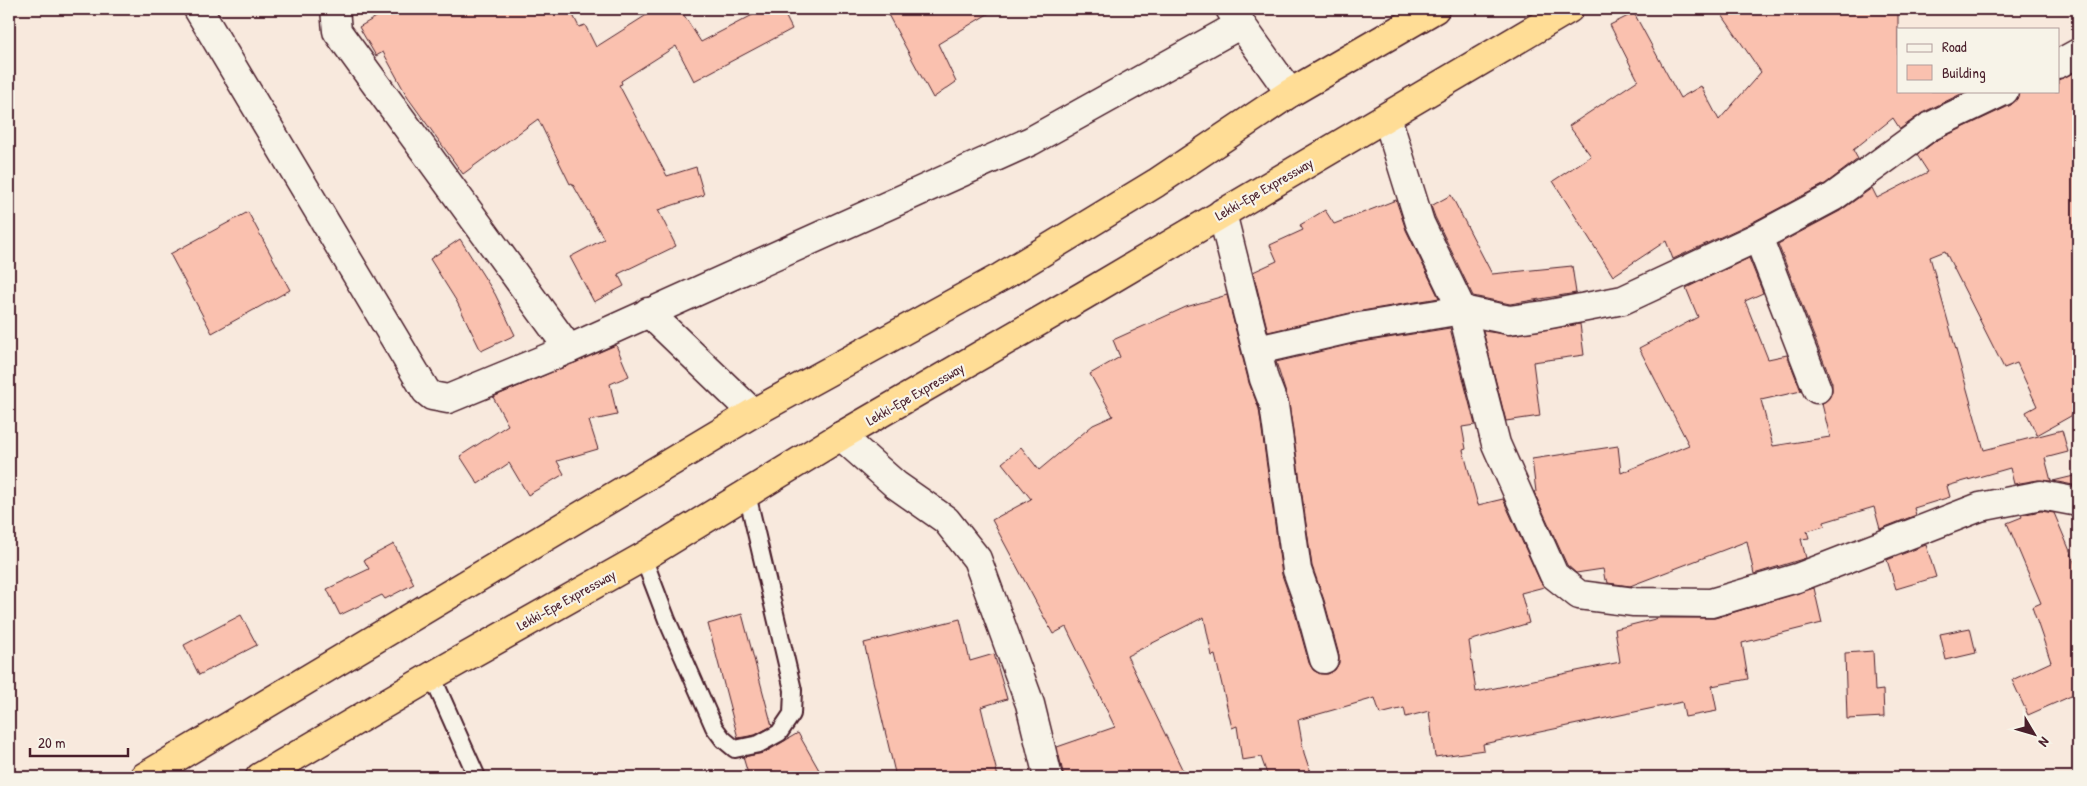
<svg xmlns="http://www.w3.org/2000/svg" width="2087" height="786" font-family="'Patrick Hand',sans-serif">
	<rect width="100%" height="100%" fill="#f8e9dd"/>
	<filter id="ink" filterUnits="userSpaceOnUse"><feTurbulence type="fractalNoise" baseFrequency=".02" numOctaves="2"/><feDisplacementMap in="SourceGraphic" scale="10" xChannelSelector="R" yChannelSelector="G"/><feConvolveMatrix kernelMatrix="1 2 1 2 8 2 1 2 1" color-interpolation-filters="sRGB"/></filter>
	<g filter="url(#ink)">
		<g fill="#fac1af" stroke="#4a1f2b">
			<path d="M390,9H570L579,27L585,25L596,47L656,9H680L701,42L764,9H782L792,29L694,81L676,46L621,81L622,84L619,85L667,176L696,167L704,195L658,210L676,246L618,274L624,286L594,302L570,257L604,239L572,183L570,184L538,119L463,174L408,98L383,52L376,56L359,27Z"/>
			<path d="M885,9H996L938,44L956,82L933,98Z"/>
			<path d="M1718,9H1898V91H1967L1922,113L1900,129L1893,118L1853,150L1858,159L1825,184L1751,223L1673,259L1666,241L1613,276L1553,181L1591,156L1569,126L1638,80L1610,25L1634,13L1680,98L1701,86L1719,120L1761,72Z"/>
			<path d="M2078,71V412L2037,435L2026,412L2037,406L2017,363L2004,368L1945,251L1930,257L1984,450L2062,430L2068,452L2045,458L2051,481L2038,480L2014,484L2010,468L1947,486L1950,497L1914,508L1916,515L1880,529L1874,507L1824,522L1825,526L1807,531L1809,538L1801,539L1806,558L1754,574L1747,541L1630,586L1608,583L1607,579L1605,580L1603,569L1576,573L1567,565L1534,492H1536L1532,459L1618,446L1621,473L1689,445L1639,348L1698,317L1686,288L1749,258L1763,293L1745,301L1768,359L1787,355L1801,391L1761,400L1773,446L1830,437L1822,404L1829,398L1832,391V383L1778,244L1840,211L1872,188L1877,198L1928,172L1917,155L1937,140L2011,105L2017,99L2019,91H2058V80Z"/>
			<path d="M1451,195L1492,274L1572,266L1576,293L1510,304L1473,296L1435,217L1431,206Z"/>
			<path d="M1396,200L1406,230L1439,298L1350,313L1268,332L1253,272L1277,261L1270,245L1303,230L1300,225L1325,210L1334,224Z"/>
			<path d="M248,212L290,290L212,333L170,254Z"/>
			<path d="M460,239L495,294L515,335L481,351L457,302L430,259Z"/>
			<path d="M1227,295L1249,383L1259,409L1282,575L1294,609L1309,663L1313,670L1320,674H1328L1335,670L1339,663V655L1324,600L1312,566L1289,403L1276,362L1356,343L1450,328L1475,425L1462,427L1466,449L1463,450L1478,505L1503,499L1540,581L1544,587L1521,593L1529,623L1469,641L1476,692L1620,662L1615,629L1659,618H1715L1814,588L1822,623L1742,643L1748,679L1712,686L1717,711L1685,717L1682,702L1483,744L1484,750L1435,757L1429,711L1406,717L1404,708L1380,714L1375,698L1298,720L1304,753L1312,777H1268L1261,757L1242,760L1237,726L1232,728L1215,655L1212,656L1204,617L1127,656L1186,777H1064L1057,747L1115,727L1066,627L1053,634L992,520L1031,499L1002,463L1021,447L1039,470L1093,425L1113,416L1090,374L1120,357L1113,340L1186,307Z"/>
			<path d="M1580,324L1584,355L1533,362L1540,416L1506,421L1483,331L1511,335Z"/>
			<path d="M616,345L629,376L610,384L617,415L589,421L598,449L557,461L564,474L528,495L509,463L478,484L460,456L508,425L493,397Z"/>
			<path d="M2078,475V486L2053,481Z"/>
			<path d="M2041,511L2054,513L2078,570V693L2028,715L2012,680L2051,662L2032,607L2041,603L2007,523L2022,517L2021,515Z"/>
			<path d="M394,544L414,584L385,599L382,595L340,615L327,589L369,569L364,560Z"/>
			<path d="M1926,545L1936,577L1896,589L1887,560Z"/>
			<path d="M742,614L772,726L755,735L738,738L708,624Z"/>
			<path d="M241,615L257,645L199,675L184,645Z"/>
			<path d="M960,619L970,661L994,654L1007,699L981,707L998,777H896L864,643Z"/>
			<path d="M1970,628L1976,653L1946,660L1940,634Z"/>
			<path d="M1873,651L1875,691L1883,690L1884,717L1847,719L1845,653Z"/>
			<path d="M798,733L823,777H749L743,757L764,753Z"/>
		</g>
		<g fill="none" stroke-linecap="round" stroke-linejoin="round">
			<defs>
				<g id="service">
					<path d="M643,557L667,620L714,727L723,739L735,749L759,744L779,733L792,714L793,690L747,494"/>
					<path d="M432,676L477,777"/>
				</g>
				<g id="minor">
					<path d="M198,9L426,391L432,396L448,399L569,349"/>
					<path d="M335,9L337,31L569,349L1031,141L1241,24"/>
					<path d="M1230,9L1290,93"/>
					<path d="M2058,64L2078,53"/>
					<path d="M1387,117L1420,223L1462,310L1496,444L1554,575L1579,595L1634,602L1711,603L1797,578L1980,507L2041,495L2078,502"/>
					<path d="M1222,213L1264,379L1274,405L1297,570L1309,604L1324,659"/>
					<path d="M1758,237L1817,389"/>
					<path d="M648,312L753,413"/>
					<path d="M1258,350L1353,328L1462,310L1509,320L1545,315L1623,300L1758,237L1833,197L1929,127L2004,91"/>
					<path d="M841,436L896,485L946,520L977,559L1030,704L1048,777"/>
				</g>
				<g id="trunk">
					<path d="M144,777L753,413L1001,277L1156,183L1290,93L1435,9"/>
					<path d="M260,777L432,676L643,557L841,436L1083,296L1569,9"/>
				</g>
			</defs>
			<use href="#service" stroke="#4a1f2b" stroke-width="20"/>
			<use href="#minor" stroke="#4a1f2b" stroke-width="31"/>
			<use href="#trunk" stroke="#4a1f2b" stroke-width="31"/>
			<use href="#service" stroke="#f7f3e8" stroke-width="16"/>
			<use href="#minor" stroke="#f7f3e8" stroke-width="28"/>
			<use href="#trunk" stroke="#ffdd96" stroke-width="28"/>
		</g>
	</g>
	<g text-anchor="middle" stroke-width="4.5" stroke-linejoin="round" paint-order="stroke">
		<g font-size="14" fill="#4a1f2b" stroke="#f7f3e8">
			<text transform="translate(1264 189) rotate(-30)" y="5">Lekki-Epe Expressway</text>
			<text transform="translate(915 394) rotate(-30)" y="5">Lekki-Epe Expressway</text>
			<text transform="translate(566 600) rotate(-29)" y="5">Lekki-Epe Expressway</text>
		</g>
	</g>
	<rect width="2087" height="786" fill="none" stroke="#f7f3e8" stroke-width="30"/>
	<rect x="15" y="15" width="2057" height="756" fill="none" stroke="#4a1f2b" stroke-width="2" filter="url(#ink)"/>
	<rect x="1897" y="28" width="162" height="65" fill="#f7f3e8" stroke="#b29e9c"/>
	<rect x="1907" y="44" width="25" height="8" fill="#f7f3e8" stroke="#b29e9c"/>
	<text x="1942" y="52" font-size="15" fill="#4a1f2b">Road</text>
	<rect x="1907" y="65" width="25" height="15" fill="#fac1af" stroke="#b29e9c"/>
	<text x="1942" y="78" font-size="15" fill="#4a1f2b">Building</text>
	<g transform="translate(2034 734) rotate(128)" stroke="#f7f3e8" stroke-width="4" paint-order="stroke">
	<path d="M0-4L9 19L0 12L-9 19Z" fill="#4a1f2b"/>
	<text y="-8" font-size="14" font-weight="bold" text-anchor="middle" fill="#4a1f2b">N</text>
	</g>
	<path d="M30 748v8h98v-8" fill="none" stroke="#4a1f2b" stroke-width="2.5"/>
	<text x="38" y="748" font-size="15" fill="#4a1f2b" stroke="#f7f3e8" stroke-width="4" paint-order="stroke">20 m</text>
</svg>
